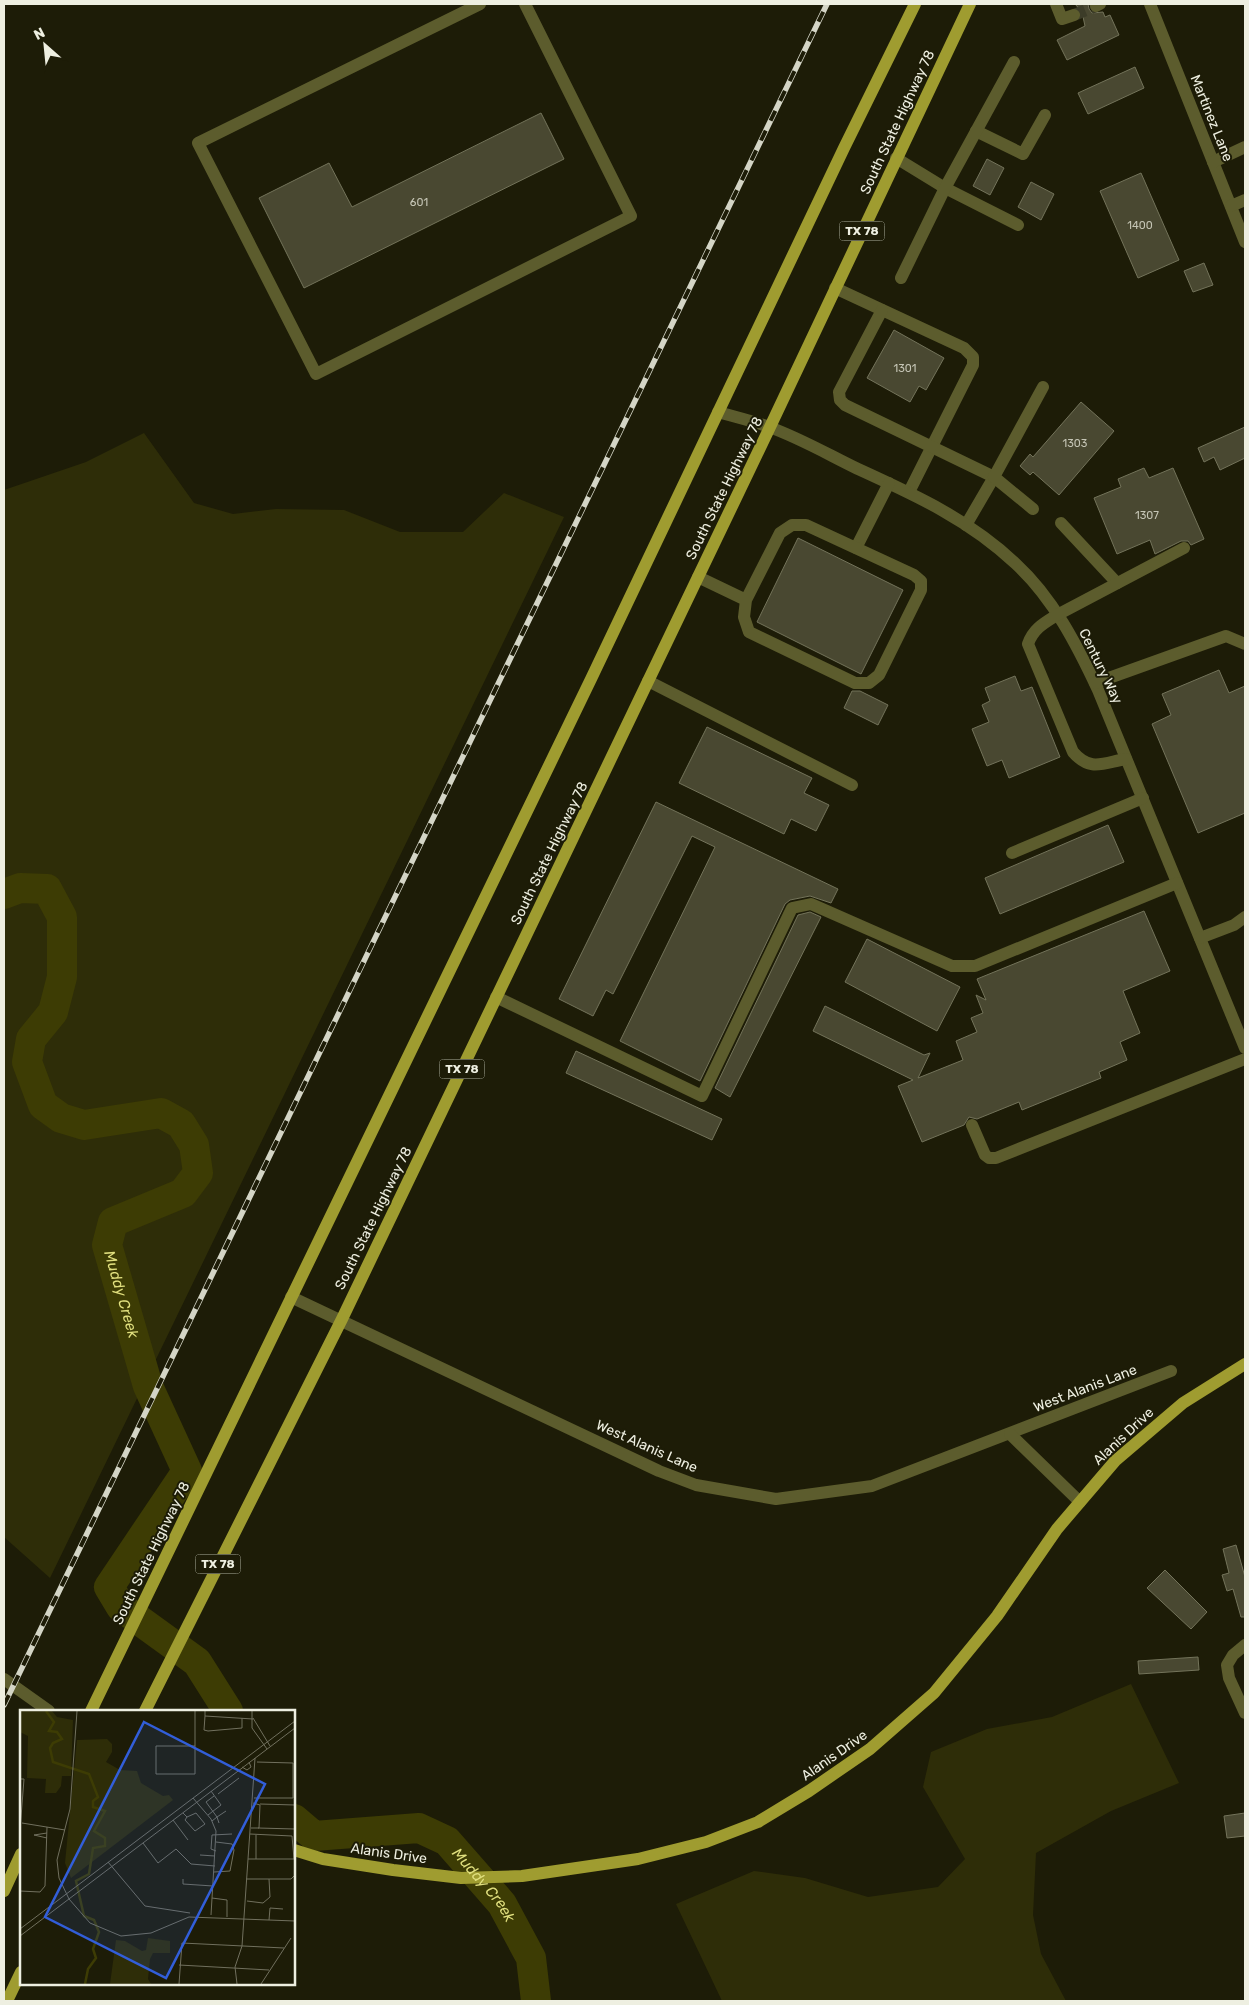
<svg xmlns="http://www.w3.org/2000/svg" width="1249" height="2005" font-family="Rubik,sans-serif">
	<rect width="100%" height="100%" fill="#1d1c07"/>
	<g fill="#2e2d08">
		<path d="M144,433L194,503L233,514L276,509L344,510L400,532H463L504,493L564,517L50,1578L4,1537V490L86,462Z"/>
		<path d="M1131,1684L1179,1783L1111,1811L1036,1853L1033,1915L1041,1954L1066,2001H722L676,1904L754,1871L805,1878L868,1897L938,1887L965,1859L923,1787L931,1752L987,1729L1052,1717Z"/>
	</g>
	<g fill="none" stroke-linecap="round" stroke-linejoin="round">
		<g stroke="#3d3c04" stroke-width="30">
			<path id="s1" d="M4,894L20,888L47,889L62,917V977L53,1012L31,1039L27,1062L43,1105L61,1118L84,1125L161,1113L181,1124L194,1145L198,1173L183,1193L113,1222L107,1245L148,1386L187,1471L109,1587L121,1607L197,1662L228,1711"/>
			<path id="s2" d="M294,1819L314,1836L419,1828L447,1841L502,1904L531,1958L536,2001"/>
		</g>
	</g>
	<g fill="#494831" stroke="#73735a">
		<path d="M1075,4H1088L1089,9L1092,13L1103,12L1105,17L1110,15L1119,35L1067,60L1057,40L1085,26L1082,12Z"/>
		<path d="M1135,67L1144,88L1088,114L1078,93Z"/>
		<path d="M541,113L564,159L304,288L259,198L329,163L352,207Z"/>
		<path d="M987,159L1004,168L990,195L973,186Z"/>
		<path d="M1141,173L1179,260L1138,278L1100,191Z"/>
		<path d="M1031,182L1054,194L1041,220L1018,207Z"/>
		<path d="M1204,263L1213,285L1193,292L1184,271Z"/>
		<path d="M894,330L944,358L926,390L919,386L910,402L867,378Z"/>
		<path d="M1081,402L1114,431L1059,495L1033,472L1030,475L1020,466L1030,454L1033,457Z"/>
		<path d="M1245,427V458L1220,470L1214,457L1204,462L1198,448Z"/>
		<path d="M1144,468L1149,478L1173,468L1204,539L1191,545L1188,541H1181L1155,554L1150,540L1117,554L1094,498L1121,487L1118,479Z"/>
		<path d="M798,538L903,590L861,674L757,622Z"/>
		<path d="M1219,670L1229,693L1245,686V813L1198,833L1152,724L1171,715L1162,694Z"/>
		<path d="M1015,676L1021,691L1032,687L1060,757L1009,778L1002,760L987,766L972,729L989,722L982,705L990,701L985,688Z"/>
		<path d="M852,691H860L888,705L878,725L844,708Z"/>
		<path d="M707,727L812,778L804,793L829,805L816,831L791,819L784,834L679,783Z"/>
		<path d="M656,802L838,889L831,903L810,896L790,900L785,904L700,1081L620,1041L715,847L692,836L613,994L606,990L593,1016L559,999Z"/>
		<path d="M1108,825L1124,862L1000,914L985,878Z"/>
		<path d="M1144,911L1170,971L1123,991L1140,1033L1120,1042L1127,1060L1099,1072L1101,1078L1022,1110L1019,1102L977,1119L969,1117L964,1125L922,1142L898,1086L913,1080L813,1031L825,1006L924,1055L930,1053L918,1078L963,1060L956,1041L977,1032L971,1018L983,1013L976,995L986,1000L977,979Z"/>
		<path d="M810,912L821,917L730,1097L715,1088L798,915Z"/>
		<path d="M867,939L960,987L937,1031L845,982Z"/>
		<path d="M576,1051L722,1119L712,1140L566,1073Z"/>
		<path d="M1236,1545L1245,1577V1617H1241L1233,1589L1227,1591L1222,1575L1229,1573L1223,1549Z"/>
		<path d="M1165,1570L1207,1612L1191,1629L1147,1588Z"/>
		<path d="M1198,1657L1199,1670L1139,1674L1138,1661Z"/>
		<path d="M1245,1813V1836L1227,1838L1224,1816Z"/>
	</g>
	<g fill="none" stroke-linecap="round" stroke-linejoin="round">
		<path stroke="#3c3c28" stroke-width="12" stroke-dasharray="12 6" stroke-linecap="butt" d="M1074,15L1096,6"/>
		<g stroke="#5c5c2d" stroke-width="12">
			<path d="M480,4L198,143L316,374L631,216L525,4"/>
			<path d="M1056,4L1062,19L1074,15"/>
			<path d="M1150,4L1245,242"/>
			<path d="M1096,6L1100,4"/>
			<path d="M976,131L1023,154L1045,115"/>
			<path d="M896,158L945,188L1018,225"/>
			<path d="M1213,162L1245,147"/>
			<path d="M1231,206L1245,200"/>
			<path d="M901,278L945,188L1014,62"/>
			<path d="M835,288L964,348L973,357V365L909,492"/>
			<path d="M882,310L839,392L840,400L845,405L994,477L966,525"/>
			<path d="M718,412C735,417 753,421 769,427C800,438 829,455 858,469C915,495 970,520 1016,564C1053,598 1077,645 1098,690L1245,1048"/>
			<path d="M1033,509L994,477L1043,387"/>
			<path d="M1061,523L1117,583"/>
			<path d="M856,548L889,483"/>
			<path d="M698,577L746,600L780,533L792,525H806L914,575L921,581V590L879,675L869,683H855L749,632L744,617L746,600"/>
			<path d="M648,681L852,785"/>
			<path d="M1095,683L1226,636L1245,644"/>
			<path d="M1126,759C1103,763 1090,772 1073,752L1028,644C1033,629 1044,623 1057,615L1184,548"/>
			<path d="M1012,853L1143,798"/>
			<path d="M1200,938L1234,925L1245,917"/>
			<path d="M496,997L702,1096L792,908L811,904L952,966H975L1177,883"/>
			<path d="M972,1125L985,1155L989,1158H996L1245,1059"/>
			<path d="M291,1297L659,1471L696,1485L776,1499L872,1486L1171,1371"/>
			<path d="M1010,1434L1080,1502"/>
			<path d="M1245,1645L1233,1655L1227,1665L1229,1678L1245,1713"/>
			<path d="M4,1679L49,1711"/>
		</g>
		<g stroke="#9f9c30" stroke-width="12">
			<path d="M91,1711L591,679L844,148L915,4"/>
			<path d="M145,1711L342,1319L770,427L970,4"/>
			<path d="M294,1850L323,1859L393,1870L461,1878L522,1876L638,1859L706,1842L758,1822L809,1791L870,1749L934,1693L997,1616L1057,1529L1115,1461L1183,1403L1245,1364"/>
			<path d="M4,1891L21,1854"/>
			<path d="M7,2001L21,1972"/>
		</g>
		<defs>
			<path id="rail" d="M4,1705L827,4"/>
		</defs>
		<use href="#rail" stroke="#d4d5c6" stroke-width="5.5"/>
		<use href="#rail" stroke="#1d1c07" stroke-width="4" stroke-dasharray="11" stroke-linecap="butt"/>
	</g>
	<g text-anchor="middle" stroke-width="4" stroke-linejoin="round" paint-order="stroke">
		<g font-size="11" fill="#c5c5b5">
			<text x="419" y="206">601</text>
			<text x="1140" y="229">1400</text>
			<text x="905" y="372">1301</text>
			<text x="1075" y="447">1303</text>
			<text x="1147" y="519">1307</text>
		</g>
		<g fill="#1d1c07" stroke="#afb0a0" stroke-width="1">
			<rect x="839.5" y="221.5" width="45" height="19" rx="4"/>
			<rect x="439.5" y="1059.5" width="45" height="19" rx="4"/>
			<rect x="195.5" y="1554.5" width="45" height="19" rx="4"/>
		</g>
		<g font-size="12" font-weight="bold" fill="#eeefe1">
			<text x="862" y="235">TX 78</text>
			<text x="462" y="1073">TX 78</text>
			<text x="218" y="1568">TX 78</text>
		</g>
		<g font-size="14" fill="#eeefe1" stroke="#1d1c07">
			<text transform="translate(1212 118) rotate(68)" y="5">Martinez Lane</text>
			<text transform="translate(897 122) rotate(-65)" y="5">South State Highway 78</text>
			<text transform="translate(724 488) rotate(-64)" y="5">South State Highway 78</text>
			<text transform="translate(1101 666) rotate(64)" y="5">Century Way</text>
			<text transform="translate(549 853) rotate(-64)" y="5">South State Highway 78</text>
			<text transform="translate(373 1218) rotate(-64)" y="5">South State Highway 78</text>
			<text transform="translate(1085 1388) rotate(-21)" y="5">West Alanis Lane</text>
			<text transform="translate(1123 1436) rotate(-43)" y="5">Alanis Drive</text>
			<text transform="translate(647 1446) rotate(24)" y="5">West Alanis Lane</text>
			<text transform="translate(151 1553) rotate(-64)" y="5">South State Highway 78</text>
			<text transform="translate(834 1755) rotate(-35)" y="5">Alanis Drive</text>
			<text transform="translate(389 1853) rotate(8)" y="5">Alanis Drive</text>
		</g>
		<g font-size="15" font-style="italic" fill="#e0df7e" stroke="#1d1c07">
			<text dy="5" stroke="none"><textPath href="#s1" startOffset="652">Muddy Creek</textPath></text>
			<text dy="5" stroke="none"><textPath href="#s2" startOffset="220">Muddy Creek</textPath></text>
		</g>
	</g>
	<g transform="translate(20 1710)">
		<rect width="275" height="275" fill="#1d1c07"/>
		<path d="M0,1H32L37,7L53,10L51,66H42L41,76L36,83H25L26,69L7,68L8,26L0,22ZM87,29L92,34V42L86,52L100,60L117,61L121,73L143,86L149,85L153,90L51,168L45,153L57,30ZM128,228L150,231V243H133L130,249L128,269L131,274H90L96,230L105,231L122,241L126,240Z" fill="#2e2d08"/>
		<path fill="none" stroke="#3d3c04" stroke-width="2.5" d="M26,1L34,12L29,21L37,22L42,29L33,33L30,38L33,52L69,64L78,87L73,91V97L85,101L74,121L85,128V136L73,138L69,164L56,171L64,206L74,210L79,222L73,239L76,248L68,259L65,274"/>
		<path fill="none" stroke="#71705e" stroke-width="1" d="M185,1V6L233,9M232,1V18L247,39M185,6L184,20L188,21L222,18V8M233,8L250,36M175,36H136V64H175V1M222,57L227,60L231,57L229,52M0,69H4L0,120M198,84L219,68M173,88L191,109L196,121L191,205M234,88H273V53L237,52M240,94L275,95M163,103L167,107L176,103L185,114L175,121L165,110L167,107M188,105L201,95L191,81M153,110L168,130M192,111L197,107L186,92L194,86M2,113L45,120M199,113L197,107L206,101M231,118H239L240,95L233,93M238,118L275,119M27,123L14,125L27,128M123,133L138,153L156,139L171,154L195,156M196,141L191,139L192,125L212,124M180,145L195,146M228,149H274L272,126L230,124M236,149V125M88,152L125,196L170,203M194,162L210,161L214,140L212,134L196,132M163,169V174L193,176M226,169H271L275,165M0,181L20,182L25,176L27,117M192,188L207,190V207M49,189L39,168L37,150L50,99L57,1M49,189L70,213L101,226L131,223L169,207L275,211M227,191L243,193L250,187L249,169M249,210L250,198L263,199M0,219L275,11M0,226L275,18M159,255L249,260M159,274L162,233L264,238M217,274L215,257L222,236L235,48M241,274L271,228"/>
		<path fill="#325ed9" fill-opacity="0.15" stroke="#325ed9" stroke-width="2.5" d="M124,12L245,74L146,268L25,207Z"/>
		<rect width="275" height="275" fill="none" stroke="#eeefe1" stroke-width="2.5"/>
	</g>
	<rect width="1249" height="2005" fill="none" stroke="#eeefe1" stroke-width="10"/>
	<g transform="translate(45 45) rotate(333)" stroke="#1d1c07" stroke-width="4" paint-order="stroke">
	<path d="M0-4L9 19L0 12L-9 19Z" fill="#eeefe1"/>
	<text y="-8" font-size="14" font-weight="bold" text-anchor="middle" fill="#eeefe1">N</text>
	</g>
</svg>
